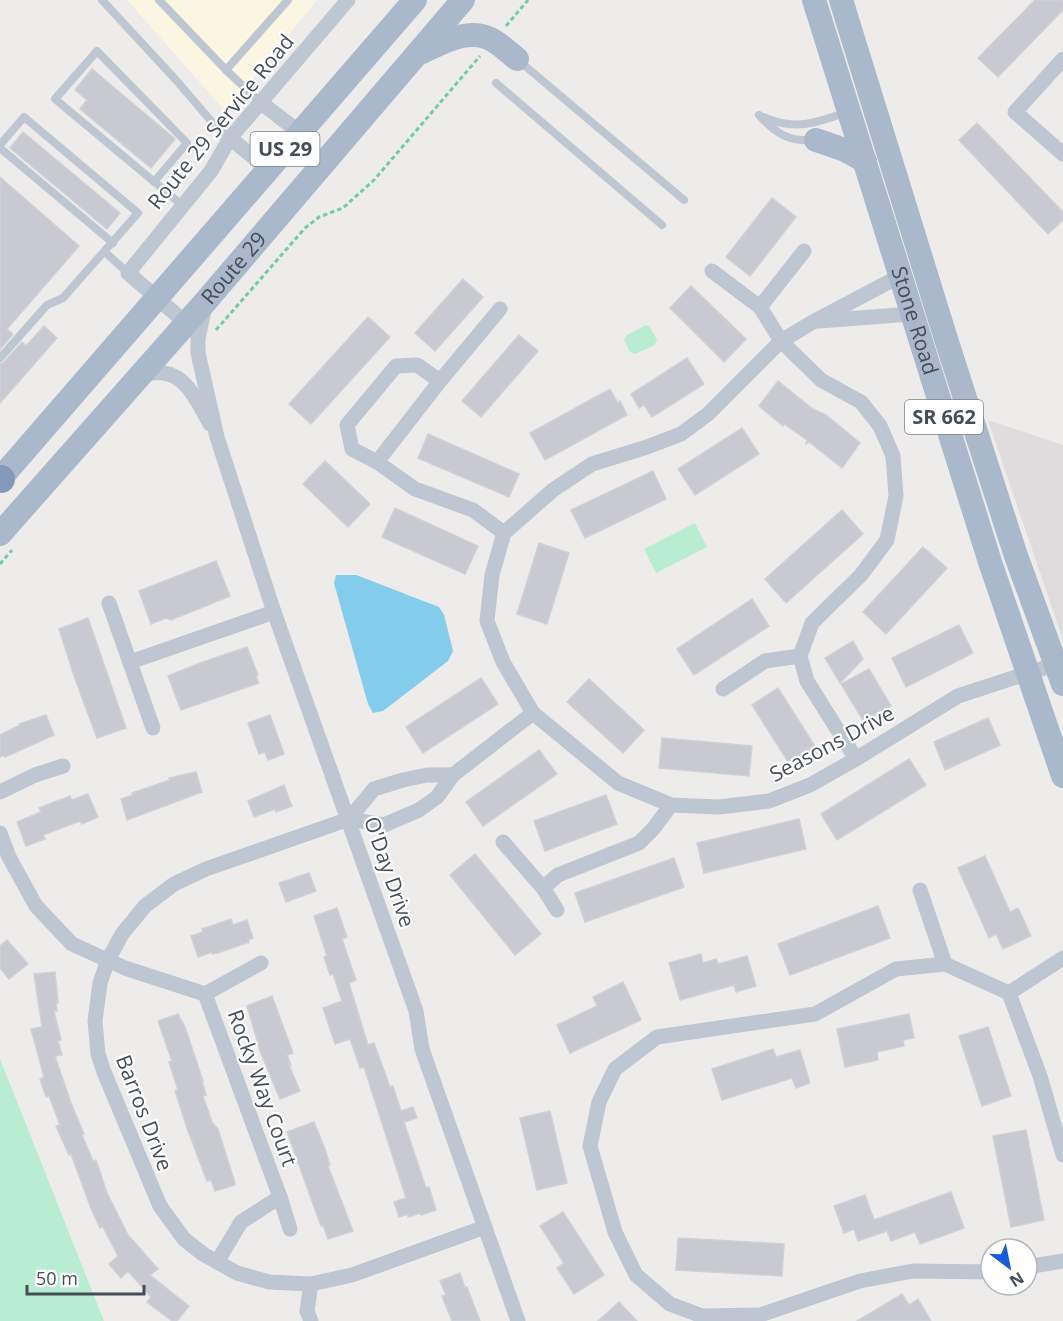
<svg xmlns="http://www.w3.org/2000/svg" width="1063" height="1321" font-family="'Open Sans',sans-serif">
	<rect width="100%" height="100%" fill="#eeebeb"/>
	<path fill="#fbf6e2" d="M127,0H317L226,112Z"/>
	<path fill="#dfdcdd" d="M988,420L1063,445V640L1005,470Z"/>
	<g fill="#b8edd1">
		<path d="M646,325L649,326L657,340L655,345L635,354L630,352L624,340L627,335Z"/>
		<path d="M695,523L707,547L656,573L644,549Z"/>
		<path d="M0,1059L104,1321H0Z"/>
	</g>
	<path fill="#84cceb" d="M336,575H356L439,607L444,615L453,651L448,661L383,711L373,713L368,704L334,583Z"/>
	<g fill="#c8c9d1" stroke="#cfd1d7" stroke-width="1.5">
		<path d="M1035,0H1063V10L998,77L978,58Z"/>
		<path d="M92,69L175,139L151,168L80,109L87,100L75,90Z"/>
		<path d="M977,123L1063,212V220L1048,234L959,140Z"/>
		<path d="M23,132L120,213L107,229L10,148Z"/>
		<path d="M0,177L79,246L7,329L13,334L0,349Z"/>
		<path d="M772,198L796,217L750,276L726,257Z"/>
		<path d="M463,279L483,297L435,351L415,333Z"/>
		<path d="M691,286L746,339L724,362L670,308Z"/>
		<path d="M368,317L390,337L311,424L289,404Z"/>
		<path d="M44,326L57,338L0,403V364L4,362L22,342L26,346Z"/>
		<path d="M519,335L538,351L481,417L462,401Z"/>
		<path d="M687,358L704,384L652,417L644,405L639,408L631,394Z"/>
		<path d="M778,381L813,409L826,415L860,443L842,468L809,442L806,444L807,440L784,424L783,426L759,406Z"/>
		<path d="M610,389L618,403L620,401L627,415L545,460L530,433Z"/>
		<path d="M742,428L759,454L695,495L678,469Z"/>
		<path d="M428,434L519,474L509,497L418,458Z"/>
		<path d="M325,461L370,504L348,527L303,484Z"/>
		<path d="M653,471L666,499L585,538L571,510Z"/>
		<path d="M395,508L478,546L465,574L382,537Z"/>
		<path d="M842,510L863,534L786,603L765,579Z"/>
		<path d="M539,543L569,553L547,624L517,614Z"/>
		<path d="M923,547L947,568L886,634L863,612Z"/>
		<path d="M216,561L230,596L171,620L166,618L151,624L139,591Z"/>
		<path d="M752,599L769,626L694,675L677,649Z"/>
		<path d="M88,618L126,728L97,738L74,676L59,629Z"/>
		<path d="M959,625L973,653L906,687L892,658Z"/>
		<path d="M853,641L863,659L840,683L825,658Z"/>
		<path d="M247,647L258,675L256,676L259,683L181,710L168,676L200,663Z"/>
		<path d="M869,669L891,706L864,722L841,684Z"/>
		<path d="M481,678L498,704L423,753L406,727Z"/>
		<path d="M589,679L644,730L623,753L567,702Z"/>
		<path d="M778,688L818,751L792,768L752,705Z"/>
		<path d="M46,715L54,735L5,757L4,755L0,757V735L20,725L19,724Z"/>
		<path d="M270,715L284,754L268,760L265,752L259,754L248,723Z"/>
		<path d="M988,718L1000,745L945,770L934,742Z"/>
		<path d="M662,738L752,746L749,776L659,768Z"/>
		<path d="M539,750L557,774L483,826L466,802Z"/>
		<path d="M909,759L926,785L837,840L821,814Z"/>
		<path d="M196,772L202,792L127,820L121,799L133,795L132,793L170,780L169,778Z"/>
		<path d="M284,785L292,806L276,812L275,809L254,817L248,801Z"/>
		<path d="M88,794L98,817L82,824L80,821L43,835L45,839L26,846L17,822L41,812L39,808L70,796L72,800Z"/>
		<path d="M606,795L617,824L545,851L534,821Z"/>
		<path d="M799,819L806,849L704,873L697,843Z"/>
		<path d="M475,854L541,934L515,955L450,875Z"/>
		<path d="M985,856L1010,912L1018,908L1031,936L1003,949L996,934L989,938L958,868Z"/>
		<path d="M674,858L684,887L585,922L575,893Z"/>
		<path d="M309,873L316,891L286,902L279,883Z"/>
		<path d="M878,906L890,938L790,975L778,944Z"/>
		<path d="M337,908L347,937L342,939L356,980L349,983L368,1045L374,1043L390,1087L393,1086L401,1111L413,1107L417,1118L404,1122L426,1188L429,1187L436,1210L421,1215V1213L408,1217V1214L399,1217L394,1202L406,1198L364,1067L360,1068L350,1039L335,1044L323,1008L342,1001L333,974L330,975L324,957L327,956L314,916Z"/>
		<path d="M231,919L233,925L247,920L253,938L248,940L249,942L218,953L212,954V952L198,957L191,936L203,932L202,929Z"/>
		<path d="M7,940L28,964L9,979L0,968V946Z"/>
		<path d="M701,954L703,963L716,959L718,964L747,956L756,986L736,992L734,985L680,1000L669,963Z"/>
		<path d="M55,972L58,1003H56L57,1011H54L61,1040L58,1041L62,1055L55,1056L71,1103L84,1134L82,1135L93,1161L96,1160L107,1193L128,1235L158,1269L150,1275L189,1306L177,1321H172L147,1302L151,1297L128,1271L121,1278L109,1264L118,1256L103,1227L100,1228L92,1211L71,1154L69,1155L56,1126L60,1125L49,1096L46,1097L40,1079L44,1077L31,1029L42,1027L34,974Z"/>
		<path d="M623,982L641,1020L570,1053L557,1025L597,1006L593,997Z"/>
		<path d="M272,996L293,1053L287,1055L291,1065H289L300,1091L280,1099L260,1051L247,1006Z"/>
		<path d="M178,1014L185,1027L203,1081H202L206,1095L203,1096L212,1122L218,1129L234,1180L235,1185L215,1191L211,1180L207,1181L188,1131L175,1091L178,1090L169,1062L172,1061L158,1021Z"/>
		<path d="M909,1014L914,1038L903,1040L904,1046L877,1052L878,1060L845,1067L837,1029Z"/>
		<path d="M988,1027L1011,1096L982,1106L959,1036Z"/>
		<path d="M773,1049L776,1057L800,1050L810,1083L796,1088L792,1078L722,1100L712,1069Z"/>
		<path d="M550,1111L567,1183L537,1190L520,1118Z"/>
		<path d="M314,1122L325,1149L330,1165L328,1166L353,1231L328,1239L323,1225L321,1226L287,1132Z"/>
		<path d="M1026,1130L1044,1220L1011,1227L993,1136Z"/>
		<path d="M951,1192L964,1228L920,1244L915,1232L891,1241L887,1231L858,1241L854,1229L844,1233L834,1206L865,1195L874,1220Z"/>
		<path d="M563,1212L604,1275L574,1294L557,1268L564,1263L540,1226Z"/>
		<path d="M678,1238L784,1244L782,1276L676,1270Z"/>
		<path d="M460,1273L465,1288L467,1287L480,1321H452L442,1296L446,1295L440,1281Z"/>
		<path d="M902,1294L909,1305L918,1299L931,1321H857Z"/>
		<path d="M619,1302L637,1321H598Z"/>
	</g>
	<g fill="none" stroke-linecap="round" stroke-linejoin="round">
		<g stroke="#70cba6" stroke-width="3" stroke-dasharray="4.5 3" stroke-linecap="butt">
			<path d="M506,26L528,0"/>
			<path d="M216,330L305,228L319,217L343,208L374,180L480,56"/>
			<path d="M0,564L12,550"/>
		</g>
		<g stroke="#bec6d1" stroke-width="8">
			<path d="M102,0L176,80L211,121L230,138"/>
			<path d="M159,0L226,70"/>
			<path d="M518,60L684,200"/>
			<path d="M496,83L662,225"/>
			<path d="M260,102L226,70L288,0"/>
			<path d="M759,115C776,134 789,142 815,140"/>
			<path d="M763,117C795,131 816,123 847,112"/>
			<path d="M0,145L24,117L138,213L63,298L47,305L0,358"/>
			<path d="M0,148L113,243"/>
			<path d="M154,182L187,143L97,51L55,99L182,205"/>
			<path d="M105,252L128,273"/>
		</g>
		<g stroke="#bec6d1" stroke-width="15">
			<path d="M1063,59L1015,112L1063,154"/>
			<path d="M260,102L299,132"/>
			<path d="M230,138L268,169"/>
			<path d="M804,251L760,307L781,341L821,380L861,402L880,426L893,456L896,496L887,540L861,575L812,623L800,656L807,681L856,759"/>
			<path d="M712,271L760,307"/>
			<path d="M900,276L813,322L781,341L708,414L681,434L647,447L592,464L553,490L504,533L492,575L487,621L503,662L533,713L618,783L671,805L719,807L769,801L810,785L856,759L958,696L1056,664"/>
			<path d="M205,306L198,339V353L217,437L274,612L416,1011L422,1049L518,1321"/>
			<path d="M819,321L911,314"/>
			<path d="M186,323L128,273L211,171L230,138L348,0"/>
			<path d="M140,376C180,361 194,395 210,424"/>
			<path d="M440,381L417,365L396,366L347,425L352,449L377,462L440,381L500,309"/>
			<path d="M377,462L415,489L473,510L504,533"/>
			<path d="M109,603L153,728"/>
			<path d="M130,662L274,612"/>
			<path d="M723,689L765,661L800,656"/>
			<path d="M0,792L35,775L63,766"/>
			<path d="M349,819L374,789L403,780L427,775H453"/>
			<path d="M0,833L9,857L36,906L72,944L125,968L205,994L280,1197L241,1222L217,1262"/>
			<path d="M503,842L543,888L557,910"/>
			<path d="M543,888L558,875L639,843L653,829L671,805"/>
			<path d="M920,890L945,964"/>
			<path d="M1009,993L1063,958"/>
			<path d="M205,994L261,963"/>
			<path d="M280,1197L290,1229"/>
			<path d="M485,1227L352,1275L311,1284L269,1282L237,1273L203,1254L184,1239L160,1206L104,1072L98,1054L95,1021L100,983L108,960L122,934L145,906L174,884L206,869L349,819L384,825L419,810L437,797L453,775L533,713"/>
			<path d="M1027,1267L1063,1261"/>
			<path d="M991,1272L913,1271L860,1281L760,1315L702,1316L670,1304L636,1275L615,1232L590,1146L599,1102L615,1069L657,1037L815,1014L896,969L945,964L1009,993L1040,1076L1063,1155"/>
			<path d="M311,1284L307,1311L311,1321"/>
		</g>
		<g stroke="#aab8cb" stroke-width="24">
			<path id="s1" d="M814,0L990,562L1063,776"/>
			<path d="M841,0L946,339L1016,556L1063,684"/>
			<path d="M422,52C444,42 471,26 494,41C502,46 510,53 517,59"/>
			<path d="M816,140L845,150L865,161"/>
			<path d="M0,479L415,0"/>
			<path id="s2" d="M0,534L206,301L463,0"/>
		</g>
		<path stroke="#8299bb" stroke-width="28" d="M0,479H1"/>
	</g>
	<g text-anchor="middle" stroke-width="4.5" stroke-linejoin="round" paint-order="stroke">
		<g fill="#fff" stroke="#7c828a" stroke-width="1.5">
			<rect x="250.5" y="132" width="69" height="34" rx="4.5"/>
			<rect x="905" y="400" width="78" height="34" rx="4.5"/>
		</g>
		<g font-size="20" font-weight="bold" fill="#444d58">
			<text x="285" y="156">US 29</text>
			<text x="944" y="424">SR 662</text>
		</g>
		<g font-size="21" fill="#444d58" stroke="#fff">
			<text transform="translate(221 122) rotate(-51)" y="7">Route 29 Service Road</text>
			<text dy="7" stroke="none"><textPath href="#s2" startOffset="354">Route 29</textPath></text>
			<text dy="7" stroke="none"><textPath href="#s1" startOffset="336">Stone Road</textPath></text>
			<text transform="translate(832 744) rotate(-28)" y="7">Seasons Drive</text>
			<text transform="translate(389 872) rotate(71)" y="7">O'Day Drive</text>
			<text transform="translate(262 1088) rotate(70)" y="7">Rocky Way Court</text>
			<text transform="translate(144 1113) rotate(69)" y="7">Barros Drive</text>
		</g>
	</g>
	<g transform="translate(1009 1267) rotate(148)"><circle r="28" fill="#ffffff" stroke="#b4b8bc" stroke-width="1.5"/>
	<path d="M0-4.5L10 22L0 15L-10 22Z" fill="#195cda"/>
	<text y="-9" font-size="16" font-weight="bold" text-anchor="middle" fill="#444d58">N</text>
	</g>
	<path d="M27 1285v9h117v-9" fill="none" stroke="#444d58" stroke-width="3"/>
	<text x="36" y="1285" font-size="18" fill="#444d58" stroke="#ffffff" stroke-width="4.5" paint-order="stroke">50 m</text>
</svg>
